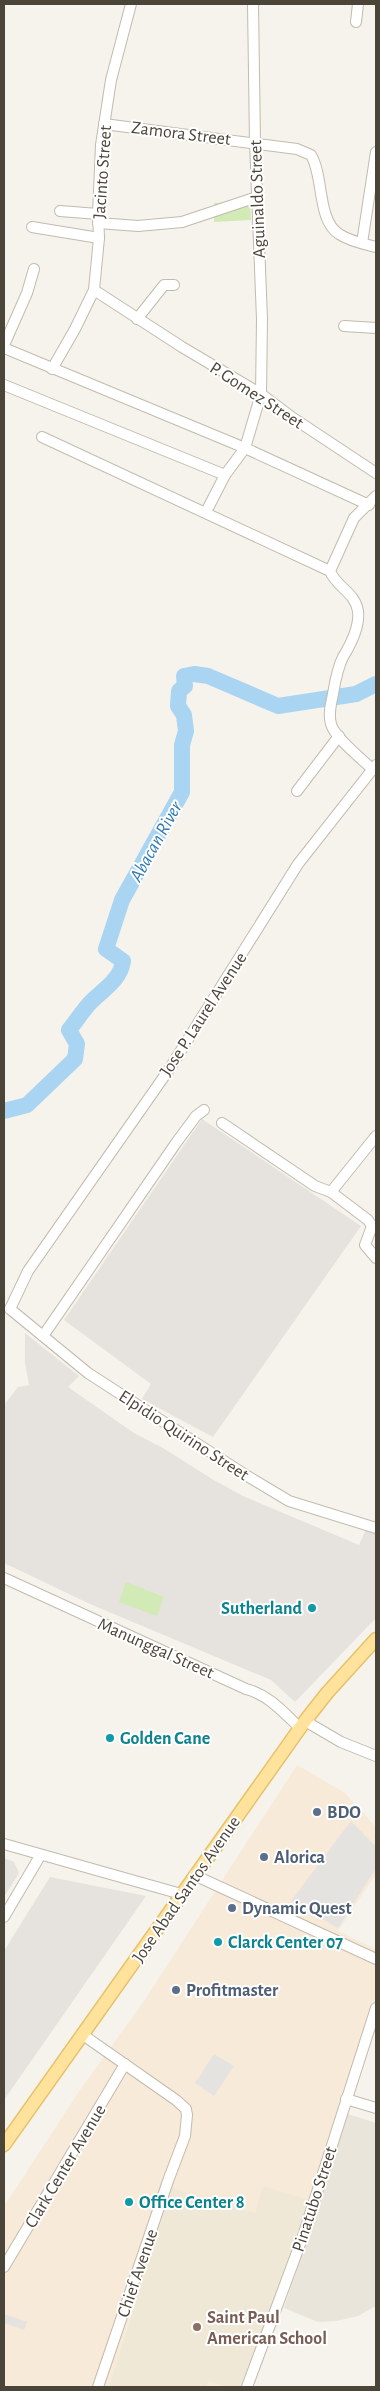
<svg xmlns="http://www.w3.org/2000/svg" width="380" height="2391" font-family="'Alegreya Sans',sans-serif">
	<rect width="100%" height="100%" fill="#f6f3ec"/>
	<path fill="#eae5da" d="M348,2114L376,2123V2306L358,2316L337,2321L318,2322L284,2308Z"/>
	<path fill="#f7ead8" d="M297,1765L345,1793L376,1827V1874L338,1931L376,1949V1999L284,2274L243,2387H4V2206L80,2090L144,2001Z"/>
	<g fill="#e6e2dd">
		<path d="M202,1119L361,1226L213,1437L142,1399L151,1384L64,1320Z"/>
		<path d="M25,1333L79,1376L68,1387L134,1433L163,1448L212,1479L243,1496L359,1545L366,1529L376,1532V1618L295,1702L271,1680L90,1604L4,1563V1405L18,1387L29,1385L25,1363Z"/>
		<path d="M4,1858L14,1862L19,1873L4,1897Z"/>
		<path d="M50,1877L146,1896L4,2100V1951Z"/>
	</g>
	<path fill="#efe8d6" d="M263,2186L309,2200L243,2387H227L209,2381L206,2387H109L172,2188L255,2213Z"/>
	<g fill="#d2eab5">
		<path d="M250,201L251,220L214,222V203Z"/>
		<path d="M126,1582L164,1597L157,1616L119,1602Z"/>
	</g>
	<g fill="#e5e3e0">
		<path d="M351,1821L376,1847V1868L338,1928L291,1901Z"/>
		<path d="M214,2054L234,2066L214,2096L195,2083Z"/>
		<path d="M4,2314L27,2322L24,2330L4,2323Z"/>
	</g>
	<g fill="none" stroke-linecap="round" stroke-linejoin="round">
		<path stroke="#a9d4f2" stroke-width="16" d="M4,1111L27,1105L75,1059L77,1044L69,1030C76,1021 82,1012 89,1004C101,991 121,980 123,961L106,949L122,900L182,792V745L186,731L184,715L178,706L179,691L185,686L184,676L194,674L208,676L278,706L356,694L376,684"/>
		<defs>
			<g id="minor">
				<path d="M131,4L111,80L101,145L98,214L99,238L94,290L182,347L261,394L293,418L376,473"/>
				<path d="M356,22L358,4"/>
				<path d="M104,124L297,149L311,155C324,177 317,220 339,234C349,241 364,244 376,247"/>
				<path d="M60,211L98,214"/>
				<path d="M98,223L138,226L182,222L257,197"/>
				<path d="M32,227L99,238"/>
				<path d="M362,243L376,152"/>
				<path d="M137,319L164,285H174"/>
				<path d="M344,326L376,328"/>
				<path d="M4,345L27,293L34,269"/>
				<path d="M4,348L245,448L369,505"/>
				<path d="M52,369L75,329L94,290"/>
				<path d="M4,385L225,475"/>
				<path d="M42,437L330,571"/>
				<path d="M206,512L225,475L245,448L261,394L262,319L255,142L253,4"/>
				<path d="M372,769C362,759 334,737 331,724C328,714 331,704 333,694C335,682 337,669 343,657C351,644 360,627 358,611C355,592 336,587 330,571L354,518L376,496"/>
				<path d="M297,791L339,736"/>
				<path d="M222,1123L315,1186L331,1192"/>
				<path d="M376,1136L331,1192L368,1220L372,1226L365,1245L376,1258"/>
				<path d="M10,1309L28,1271L170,1068L298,864L376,765"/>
				<path d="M10,1309L88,1373L244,1474L289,1501L376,1528"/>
				<path d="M43,1336L176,1143L196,1116L204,1110"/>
				<path d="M4,1578L246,1689C269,1695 283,1712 300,1728"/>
				<path d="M305,1721L341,1742L376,1756"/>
				<path d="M4,1844L181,1894"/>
				<path d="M194,1875L376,1959"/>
				<path d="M4,1917L40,1856"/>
				<path d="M83,2035L176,2100L186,2109L187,2115L185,2136L168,2181L98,2387"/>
				<path d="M346,2099L376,2108"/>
				<path d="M4,2267L125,2064"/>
				<path d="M247,2387L303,2236L376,2008"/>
			</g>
			<path id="major" d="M4,2145L305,1721L327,1693L376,1639"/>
		</defs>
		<use href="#minor" stroke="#c2bbae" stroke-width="12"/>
		<use href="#major" stroke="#e6c16a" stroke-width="15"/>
		<use href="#minor" stroke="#fff" stroke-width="10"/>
		<use href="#major" stroke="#ffe39c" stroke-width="12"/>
	</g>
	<g fill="#0f9aa8" stroke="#fff" stroke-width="2">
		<circle cx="312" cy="1608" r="5"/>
		<circle cx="110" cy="1738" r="5"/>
		<circle cx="218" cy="1942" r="5"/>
		<circle cx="129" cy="2202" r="5"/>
	</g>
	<g fill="#5c6f8a" stroke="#fff" stroke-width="2">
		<circle cx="317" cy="1812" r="5"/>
		<circle cx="264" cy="1857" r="5"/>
		<circle cx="232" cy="1908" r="5"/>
		<circle cx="176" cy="1990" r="5"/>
	</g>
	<circle fill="#8d6e63" stroke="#fff" stroke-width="2" cx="197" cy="2327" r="5"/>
	<g text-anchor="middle" stroke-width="4" stroke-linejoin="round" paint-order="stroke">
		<g font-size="18" fill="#4b4439" stroke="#fff">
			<text transform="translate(181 133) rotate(7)" y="6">Zamora Street</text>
			<text transform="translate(102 172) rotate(-86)" y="6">Jacinto Street</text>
			<text transform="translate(257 199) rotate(-92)" y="6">Aguinaldo Street</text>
			<text transform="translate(257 395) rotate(33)" y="6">P. Gomez Street</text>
			<text transform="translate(203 1014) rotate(-57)" y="6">Jose P. Laurel Avenue</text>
			<text transform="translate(184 1435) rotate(33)" y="6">Elpidio Quirino Street</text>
			<text transform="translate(156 1648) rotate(24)" y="6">Manunggal Street</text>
			<text transform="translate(186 1889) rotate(-55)" y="6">Jose Abad Santos Avenue</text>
			<text transform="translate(65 2166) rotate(-59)" y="6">Clark Center Avenue</text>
			<text transform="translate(314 2199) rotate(-72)" y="6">Pinatubo Street</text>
			<text transform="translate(137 2273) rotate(-71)" y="6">Chief Avenue</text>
		</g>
		<g font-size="18" font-weight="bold" fill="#0d838f" stroke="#fff" text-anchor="start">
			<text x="302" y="1614" text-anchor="end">Sutherland</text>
			<text x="120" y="1744">Golden Cane</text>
			<text x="228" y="1948">Clarck Center 07</text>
			<text x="139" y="2208">Office Center 8</text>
		</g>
		<g font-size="18" font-weight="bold" fill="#4e5e75" stroke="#fff" text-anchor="start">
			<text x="327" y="1818">BDO</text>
			<text x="274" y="1863">Alorica</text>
			<text x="242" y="1914">Dynamic Quest</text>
			<text x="186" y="1996">Profitmaster</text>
		</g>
		<g font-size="18" font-weight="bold" fill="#785e54" stroke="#fff" text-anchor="start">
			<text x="207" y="2323">Saint Paul<tspan x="207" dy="21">American School</tspan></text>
		</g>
		<g font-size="19" font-style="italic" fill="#2e7ab2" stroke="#fff">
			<text transform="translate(155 841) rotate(-61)" y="7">Abacan River</text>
		</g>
	</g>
	<rect width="380" height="2391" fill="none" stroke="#4b4439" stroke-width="10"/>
</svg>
